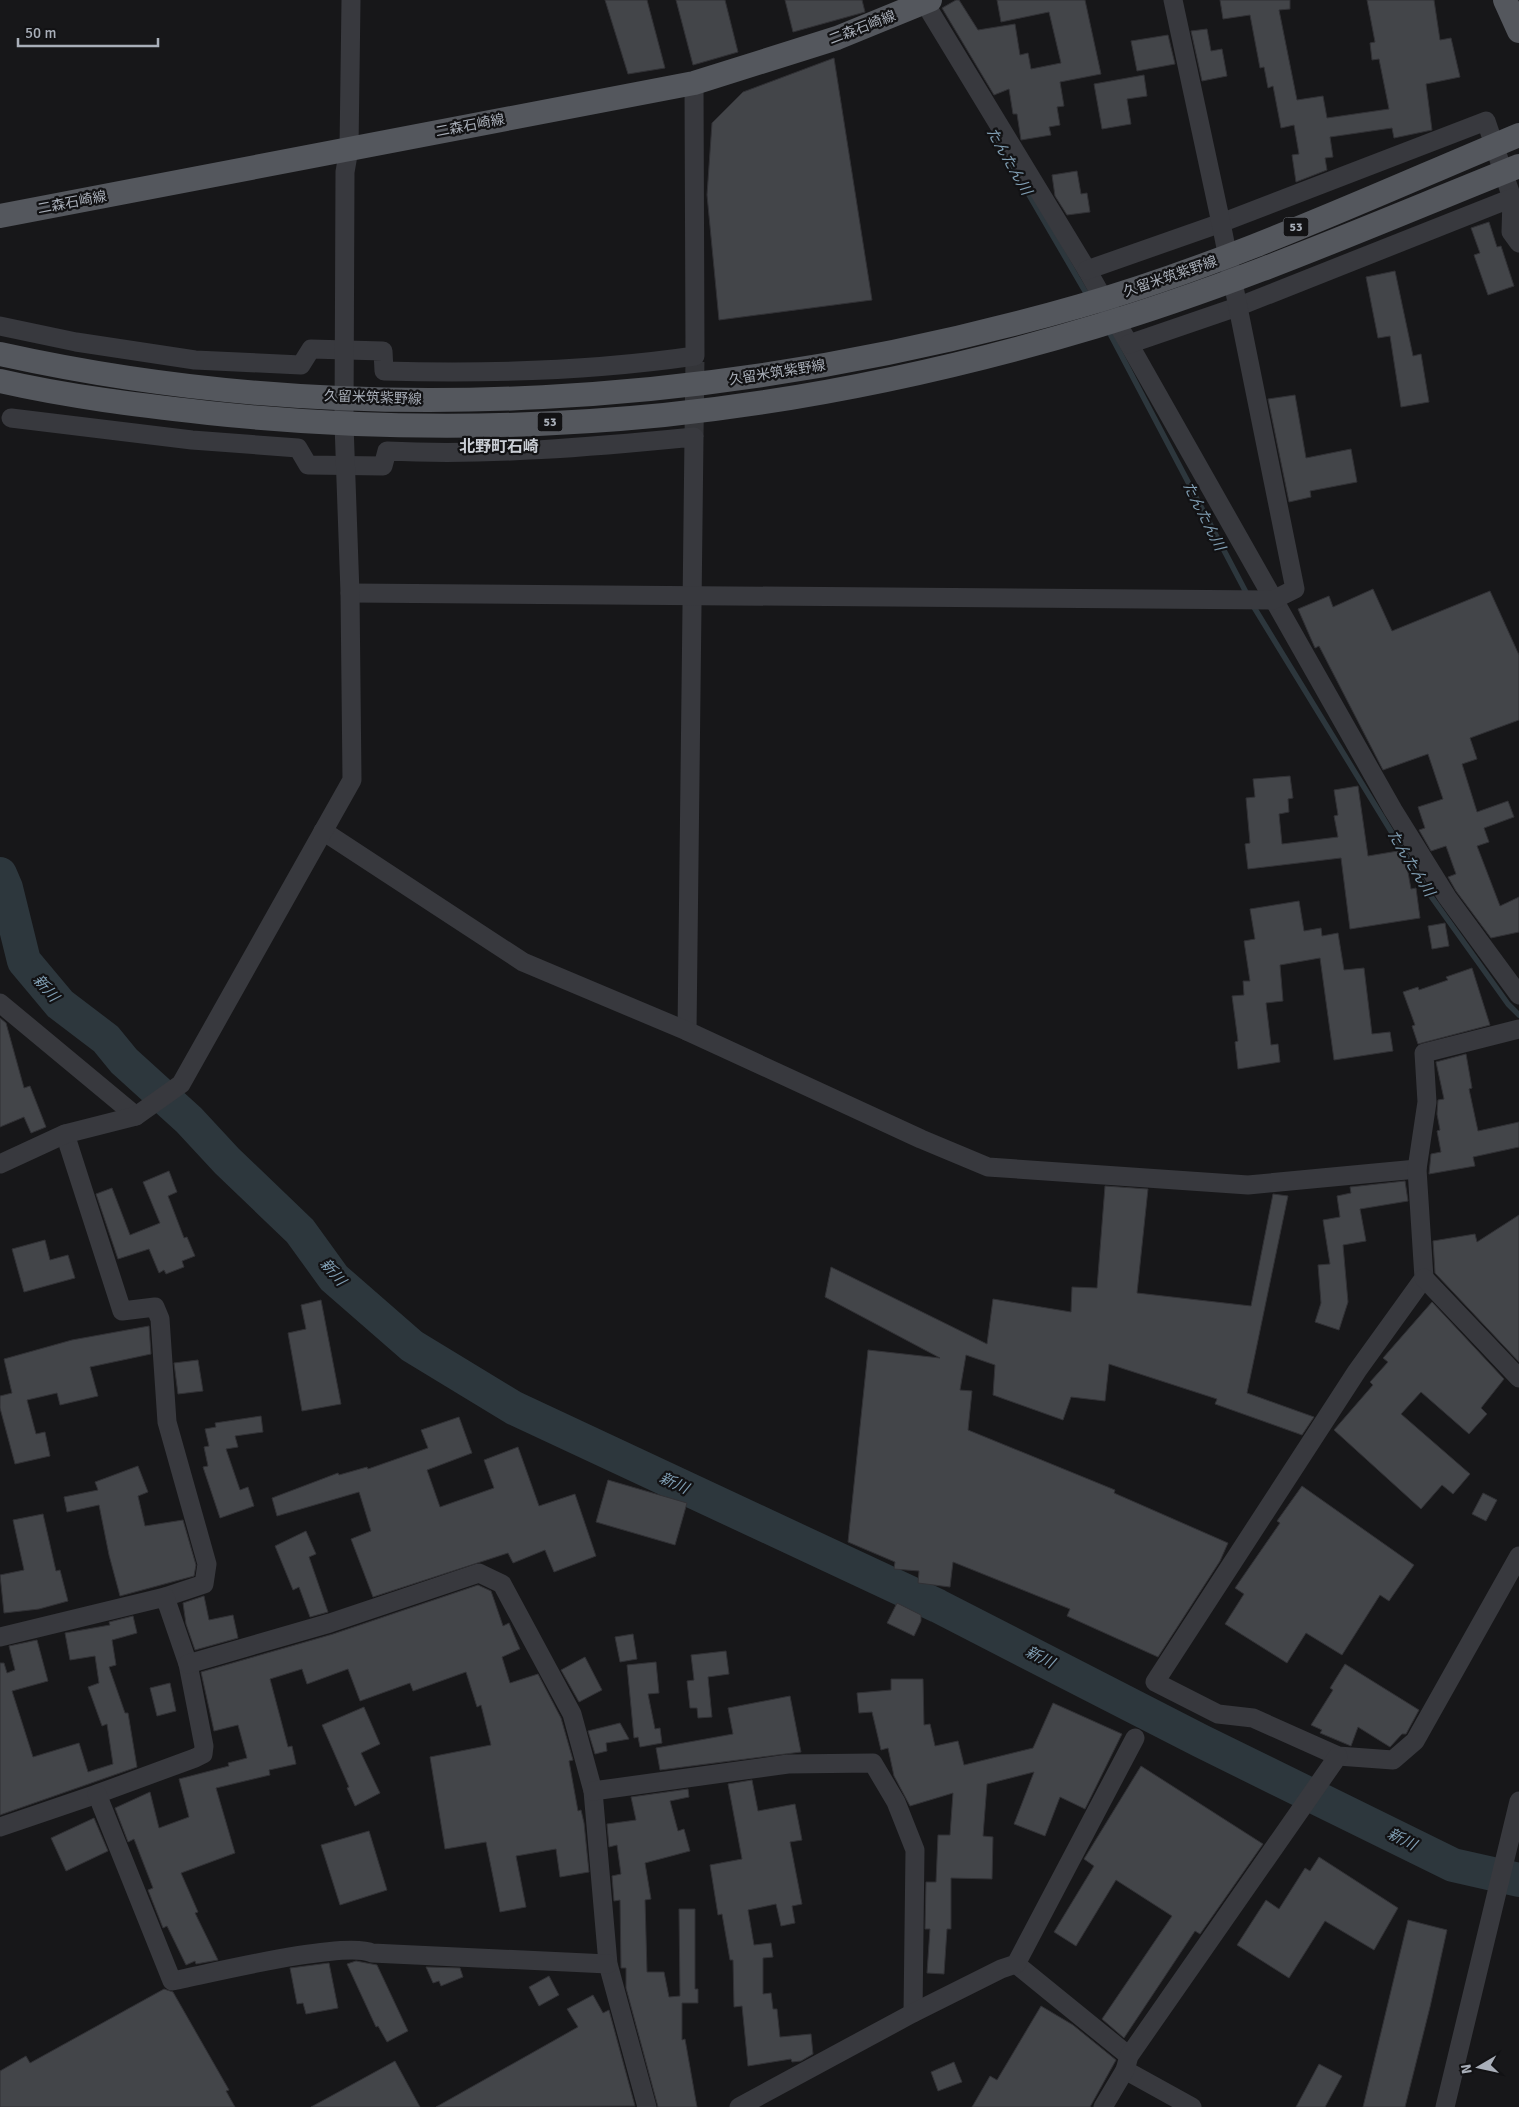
<svg xmlns="http://www.w3.org/2000/svg" width="1519" height="2107" font-family="Signika,'Noto Sans JP',sans-serif">
	<rect width="100%" height="100%" fill="#171719"/>
	<g fill="none" stroke-linecap="round" stroke-linejoin="round">
		<g stroke="#2d373d" stroke-width="5.5">
			<path d="M993,133L1089,298"/>
			<path d="M1107,328L1248,596"/>
			<path d="M1252,604L1430,895L1508,1004L1519,1015"/>
		</g>
		<path stroke="#2d373d" stroke-width="34" d="M0,874L6,888L24,961L60,1004L106,1039L124,1061L189,1120L227,1161L300,1231L334,1278L412,1346L514,1408L938,1606L1201,1741L1453,1865L1519,1880"/>
	</g>
	<g fill="#434549" stroke="#313135">
		<path d="M605,0H647L665,68L628,74Z"/>
		<path d="M676,0H725L738,52L693,65Z"/>
		<path d="M785,0H862L865,12L793,32Z"/>
		<path d="M956,0H959L978,30L1015,24L1020,55L1028,53L1031,69L1061,63L1049,12L1001,22L997,0H1085L1101,74L1060,82L1064,106L1057,107L1060,125L1049,127L1051,135L1021,140L1017,114H1013L1009,89L994,95L942,8Z"/>
		<path d="M1220,0H1290V9L1279,10L1297,100L1323,96L1327,118L1389,109L1379,59L1372,60L1370,43L1375,42L1367,0H1434L1440,40L1451,38L1460,77L1426,84L1432,130L1394,138L1392,128L1330,137L1333,157L1325,158L1327,170L1296,182L1292,155L1299,154L1294,125L1281,128L1273,86L1268,88L1264,67L1260,68L1250,15L1223,19Z"/>
		<path d="M1207,29L1211,51L1222,49L1227,76L1202,81L1191,31Z"/>
		<path d="M1168,35L1175,64L1137,71L1131,41Z"/>
		<path d="M834,58L872,300L719,320L707,195L712,123L743,92Z"/>
		<path d="M1144,75L1147,96L1127,99L1131,124L1102,129L1094,84Z"/>
		<path d="M1077,171L1081,194L1087,193L1090,212L1067,215L1055,196L1052,175Z"/>
		<path d="M1489,222L1497,247L1501,246L1514,286L1488,295L1474,255L1480,253L1471,228Z"/>
		<path d="M1395,271L1413,356L1421,354L1429,402L1401,407L1390,336L1378,338L1366,277Z"/>
		<path d="M1295,395L1306,458L1351,449L1357,482L1310,491L1311,497L1289,502L1268,399Z"/>
		<path d="M1373,589L1392,631L1490,591L1519,655V720L1470,738L1477,759L1462,764L1477,812L1508,801L1514,817L1484,828L1489,842L1477,846L1500,906L1519,897V932L1491,938L1456,891L1448,877L1456,874L1446,846L1431,851L1419,830L1425,828L1418,807L1443,799L1428,754L1383,770L1319,646L1315,648L1298,609L1329,596L1333,607Z"/>
		<path d="M1290,776L1293,798L1288,799L1289,812L1279,814L1282,844L1338,837L1334,816L1338,815L1334,790L1358,786L1368,856L1404,850L1411,889L1416,888L1420,918L1350,929L1341,858L1248,869L1245,844L1250,843L1246,798L1255,797L1253,779Z"/>
		<path d="M1299,901L1304,931L1321,928L1322,936L1338,933L1344,970L1364,968L1372,1034L1390,1032L1393,1051L1334,1060L1320,958L1280,965L1283,1001L1266,1003L1271,1045L1278,1044L1280,1062L1238,1069L1235,1042L1238,1041L1232,996L1244,995L1243,981H1250L1244,941L1255,939L1250,909Z"/>
		<path d="M1445,923L1449,946L1432,949L1428,926Z"/>
		<path d="M1472,968L1490,1025L1418,1044L1412,1026L1415,1025L1403,992L1418,987L1419,990L1448,980L1446,977Z"/>
		<path d="M0,1018L6,1023L24,1088L30,1086L46,1127L31,1133L24,1117L0,1127Z"/>
		<path d="M1466,1054L1472,1088L1469,1089L1478,1131L1519,1122V1147L1473,1157L1475,1166L1429,1174L1431,1154L1441,1152L1437,1131L1440,1130L1437,1114L1438,1100L1444,1099L1436,1062Z"/>
		<path d="M169,1171L177,1192L168,1196L184,1238L187,1237L195,1256L182,1261L184,1267L166,1274L164,1270L159,1273L149,1249L118,1259L96,1194L112,1188L130,1235L160,1223L143,1182Z"/>
		<path d="M1405,1181L1408,1201L1360,1209L1366,1241L1343,1245L1348,1302L1339,1330L1315,1322L1321,1303L1318,1265L1330,1264L1323,1220L1340,1217L1337,1196L1351,1193L1350,1187Z"/>
		<path d="M1105,1186L1148,1189L1137,1293L1251,1306L1273,1194L1288,1196L1247,1393L1314,1417L1302,1435L1215,1404L1217,1399L1109,1364L1105,1401L1071,1397L1063,1420L993,1395L995,1365L966,1355L960,1390L972,1391L968,1430L1115,1490L1114,1493L1228,1543L1220,1561L1158,1657L1067,1616L1070,1609L953,1562L950,1587L918,1583L919,1571L894,1569L895,1562L848,1542L868,1350L940,1358L825,1297L831,1267L987,1344L993,1299L1071,1312L1072,1287L1097,1288Z"/>
		<path d="M1519,1215V1362L1435,1273L1433,1241L1475,1234L1477,1242Z"/>
		<path d="M45,1240L50,1260L68,1255L75,1278L24,1292L12,1249Z"/>
		<path d="M321,1300L341,1404L302,1411L288,1333L306,1329L301,1305Z"/>
		<path d="M1432,1302L1504,1379L1481,1408L1487,1414L1469,1434L1421,1392L1401,1414L1470,1474L1453,1494L1442,1485L1421,1509L1334,1430L1373,1385L1370,1382L1388,1362L1383,1358Z"/>
		<path d="M149,1326L151,1354L90,1367L98,1396L60,1405L57,1393L27,1400L36,1434L45,1432L50,1456L15,1464L0,1408V1396L12,1393L4,1359L72,1340Z"/>
		<path d="M198,1360L203,1391L178,1394L174,1363Z"/>
		<path d="M261,1416L263,1432L235,1436L238,1447L226,1449L240,1490L248,1487L254,1506L220,1518L203,1467L208,1466L204,1447L209,1446L205,1429L216,1427L215,1423Z"/>
		<path d="M459,1417L472,1453L427,1470L440,1507L494,1488L484,1460L518,1447L539,1506L575,1494L596,1556L554,1572L545,1550L513,1563L508,1553L373,1597L351,1539L371,1531L359,1492L277,1516L272,1498L338,1473L339,1475L367,1467L368,1469L428,1448L421,1430Z"/>
		<path d="M138,1466L148,1492L138,1496L145,1526L183,1520L196,1565L194,1576L120,1596L109,1555L99,1505L67,1512L64,1497L98,1490L95,1482Z"/>
		<path d="M608,1480L687,1503L675,1545L596,1522Z"/>
		<path d="M1302,1486L1414,1565L1389,1601L1380,1595L1342,1655L1306,1633L1287,1663L1225,1624L1244,1594L1235,1588L1280,1523L1277,1521Z"/>
		<path d="M1483,1493L1497,1500L1486,1521L1472,1514Z"/>
		<path d="M43,1514L56,1571L60,1570L68,1601L39,1609L4,1613L0,1575L24,1570L13,1520Z"/>
		<path d="M306,1531L316,1554L309,1557L328,1612L310,1617L299,1587L293,1590L275,1546Z"/>
		<path d="M478,1585L491,1591L503,1626L509,1623L520,1649L502,1657L510,1683L538,1674L561,1718L573,1760L569,1761L578,1811L581,1810L584,1823L589,1872L560,1877L556,1849L516,1856L526,1907L500,1912L486,1842L445,1849L430,1757L491,1745L481,1705L477,1707L466,1672L413,1691L410,1683L360,1701L348,1669L307,1684L302,1669L270,1679L288,1747L292,1746L296,1764L269,1770L270,1775L216,1788L235,1853L181,1873L198,1912L195,1913L218,1960L196,1964L195,1961L186,1965L167,1926L163,1928L148,1890L153,1888L134,1839L128,1842L115,1808L150,1792L159,1828L189,1817L179,1779L229,1766L228,1763L247,1758L238,1725L214,1731L201,1672L333,1634Z"/>
		<path d="M204,1596L209,1620L233,1615L238,1638L195,1650L186,1624L183,1603Z"/>
		<path d="M897,1603L921,1615V1621L914,1636L887,1623Z"/>
		<path d="M133,1616L137,1633L112,1640L116,1665L109,1667L125,1713H128L137,1767L0,1815V1663H4L7,1673L15,1670L9,1646L37,1640L48,1681L12,1691L33,1757L79,1743L88,1772L113,1764L107,1724L102,1726L88,1687L99,1683L95,1656L70,1660L65,1633L110,1625L109,1622Z"/>
		<path d="M633,1634L637,1659L620,1662L615,1637Z"/>
		<path d="M726,1651L729,1674L708,1677L712,1717L698,1718L697,1708H690L687,1681L694,1680L691,1655Z"/>
		<path d="M585,1657L602,1690L579,1702L561,1670Z"/>
		<path d="M656,1662L659,1693L648,1694L655,1729L660,1728L662,1743L640,1747L638,1737L634,1738L627,1665Z"/>
		<path d="M1345,1664L1419,1710L1406,1734H1402L1390,1747L1358,1727L1351,1746L1320,1733L1322,1730L1311,1725L1333,1690L1330,1688Z"/>
		<path d="M891,1679H923L924,1725L930,1724L935,1746L958,1741L964,1765L1033,1748L1053,1703L1122,1734L1085,1809L1060,1797L1045,1836L1014,1824L1034,1772L987,1784L983,1836L993,1837L992,1879L951,1878V1929H947L944,1974L927,1973L930,1929H925L926,1882H936L938,1835H950L953,1793L910,1806L894,1776L888,1748L881,1750L872,1712L859,1713L857,1693L891,1690Z"/>
		<path d="M170,1683L176,1711L157,1716L150,1688Z"/>
		<path d="M790,1696L801,1752L660,1770L656,1748L733,1734L728,1708Z"/>
		<path d="M364,1707L380,1744L361,1753L380,1793L355,1806L347,1788L349,1787L322,1725Z"/>
		<path d="M620,1723L629,1739L606,1743L607,1751L595,1754L588,1731Z"/>
		<path d="M1141,1766L1263,1844L1200,1934L1195,1931L1124,2038L1102,2019L1172,1916L1116,1880L1076,1946L1054,1932L1094,1866L1084,1859Z"/>
		<path d="M752,1780L758,1811L795,1804L802,1840L790,1842L802,1904L792,1906L795,1923L781,1926L776,1904L748,1910L754,1945L771,1943L773,1957L763,1958V1994L771,1993L773,2009H777L780,2037L811,2034L813,2054L801,2061L792,2062L791,2059L748,2066L742,2006L734,2007L733,1960H730L722,1914L718,1915L710,1865L742,1859L728,1784Z"/>
		<path d="M688,1789L689,1797L670,1801L678,1831L684,1829L690,1851L645,1863L651,1899L645,1900L647,1972H664L669,1997L680,1996L679,1909H695V1989H698V2003H682V2040L685,2039L697,2107H658L626,1988V1968H621L620,1900L614,1901L612,1876L621,1874L617,1845L609,1847L607,1824L636,1820L631,1797Z"/>
		<path d="M94,1818L108,1851L66,1871L51,1838Z"/>
		<path d="M369,1831L387,1890L340,1905L321,1845Z"/>
		<path d="M1319,1857L1398,1908L1374,1950L1325,1921L1289,1978L1237,1945L1266,1900L1279,1909L1305,1868L1310,1871Z"/>
		<path d="M1408,1920L1447,1930L1430,2007L1405,2107H1363Z"/>
		<path d="M356,1961L377,1965L408,2031L387,2042L378,2026L376,2027L347,1964Z"/>
		<path d="M329,1963L338,2008L306,2014L303,2003L297,2004L290,1968Z"/>
		<path d="M426,1967L460,1968L463,1977L441,1986L439,1981L433,1983Z"/>
		<path d="M549,1976L559,1995L539,2006L529,1987Z"/>
		<path d="M164,1989L173,1992L229,2090L226,2091L235,2107H0V2071L26,2056L30,2063Z"/>
		<path d="M593,1995L603,2013L609,2010L635,2106L436,2107L578,2027L567,2009Z"/>
		<path d="M1041,2006L1073,2025L1116,2060L1090,2107H972L990,2076L997,2080Z"/>
		<path d="M395,2061L420,2107H311Z"/>
		<path d="M954,2062L962,2082L938,2091L931,2072Z"/>
		<path d="M1319,2064L1342,2076L1325,2107H1296Z"/>
	</g>
	<g fill="none" stroke-linecap="round" stroke-linejoin="round">
		<path stroke="#343539" stroke-width="19" stroke-dasharray="19 9" stroke-linecap="butt" d="M694,437L695,356"/>
		<g stroke="#38393e" stroke-width="19">
			<path d="M923,0L1087,270L1393,810L1447,897L1519,995"/>
			<path d="M1087,270L1221,223L1486,121L1512,198L1519,209"/>
			<path d="M0,326L76,342L195,360L301,365L311,349L383,351L384,371C488,374 592,371 695,356L694,83"/>
			<path d="M1129,344L1237,307L1512,198L1511,232L1519,243"/>
			<path d="M11,418L192,440L298,448L308,465L383,466L387,451C490,456 592,447 694,437L687,1031"/>
			<path d="M350,593L1273,600L1295,589L1221,223L1173,0"/>
			<path d="M323,831L523,962L687,1031L921,1139L988,1167L1248,1185L1417,1169"/>
			<path d="M0,1003L136,1116"/>
			<path d="M1519,1029L1424,1053L1427,1102L1417,1169L1424,1278L1357,1371L1155,1682L1218,1714L1253,1718L1338,1756L1393,1760L1415,1741L1519,1556"/>
			<path d="M65,1134L122,1311L155,1307L160,1319L167,1422L207,1564L204,1584L165,1597"/>
			<path d="M0,1164L65,1134L136,1116L181,1084L352,780L350,593L344,424L345,172L349,149L351,0"/>
			<path d="M1424,1278L1519,1378"/>
			<path d="M0,1637L165,1597L188,1664L204,1746L203,1754L195,1758L97,1794L0,1827"/>
			<path d="M188,1664L330,1623L479,1573L502,1584L572,1714L593,1791L608,1964L647,2107"/>
			<path d="M593,1791L788,1764L873,1763L896,1802L915,1850L913,2013"/>
			<path d="M97,1794L172,1981C208,1974 345,1940 372,1953L608,1964"/>
			<path d="M1016,1964L1129,2056"/>
			<path d="M1125,2070L1192,2107"/>
			<path d="M739,2107L913,2013L1001,1969L1016,1964L1135,1738"/>
			<path d="M1103,2107L1125,2070L1129,2056L1338,1756"/>
			<path d="M1445,2107L1519,1801"/>
		</g>
		<g stroke="#54575d" stroke-width="24">
			<path d="M1505,0L1519,31"/>
			<path d="M0,216L694,83L837,38L930,0"/>
			<path d="M0,354C356,433 731,406 1080,306C1230,263 1375,195 1519,135"/>
			<path d="M0,381C69,397 139,405 209,413C359,429 513,430 664,415C808,400 954,369 1094,327C1239,284 1379,222 1519,166"/>
		</g>
	</g>
	<g text-anchor="middle" stroke-width="4.5" stroke-linejoin="round" paint-order="stroke">
		<g fill="#121214" stroke="#7c8088" stroke-width="1">
			<rect x="1283.5" y="217.5" width="25" height="19" rx="4"/>
			<rect x="537.5" y="412.5" width="25" height="19" rx="4"/>
		</g>
		<g font-size="12" font-weight="bold" fill="#a9afb9">
			<text x="1296" y="231">53</text>
			<text x="550" y="426">53</text>
		</g>
		<g font-size="14" fill="#a9afb9" stroke="#121214">
			<text transform="translate(862 27) rotate(-21)" y="5">二森石崎線</text>
			<text transform="translate(470 125) rotate(-11)" y="5">二森石崎線</text>
			<text transform="translate(72 202) rotate(-11)" y="5">二森石崎線</text>
			<text transform="translate(1170 276) rotate(-19)" y="5">久留米筑紫野線</text>
			<text transform="translate(777 372) rotate(-9)" y="5">久留米筑紫野線</text>
			<text transform="translate(373 397) rotate(2)" y="5">久留米筑紫野線</text>
		</g>
		<g font-size="15" font-style="italic" fill="#809fb4" stroke="#121214">
			<text transform="translate(1009 161) rotate(60)" y="5">たんたん川</text>
			<text transform="translate(1204 516) rotate(63)" y="5">たんたん川</text>
			<text transform="translate(1411 863) rotate(58)" y="5">たんたん川</text>
			<text transform="translate(46 988) rotate(49)" y="5">新川</text>
			<text transform="translate(333 1272) rotate(49)" y="5">新川</text>
			<text transform="translate(674 1483) rotate(25)" y="5">新川</text>
			<text transform="translate(1040 1657) rotate(27)" y="5">新川</text>
			<text transform="translate(1402 1839) rotate(27)" y="5">新川</text>
		</g>
		<g font-size="16" font-weight="bold" fill="#caced5" stroke="#121214">
			<text x="499" y="452">北野町石崎</text>
		</g>
	</g>
	<g transform="translate(1479 2067) rotate(261)" stroke="#121214" stroke-width="4" paint-order="stroke">
	<path d="M0-4L9 19L0 12L-9 19Z" fill="#a9afb9"/>
	<text y="-8" font-size="14" font-weight="bold" text-anchor="middle" fill="#a9afb9">N</text>
	</g>
	<path d="M18 38v8h140v-8" fill="none" stroke="#a9afb9" stroke-width="2.5"/>
	<text x="25" y="38" font-size="15" fill="#a9afb9" stroke="#121214" stroke-width="4" paint-order="stroke">50 m</text>
</svg>
